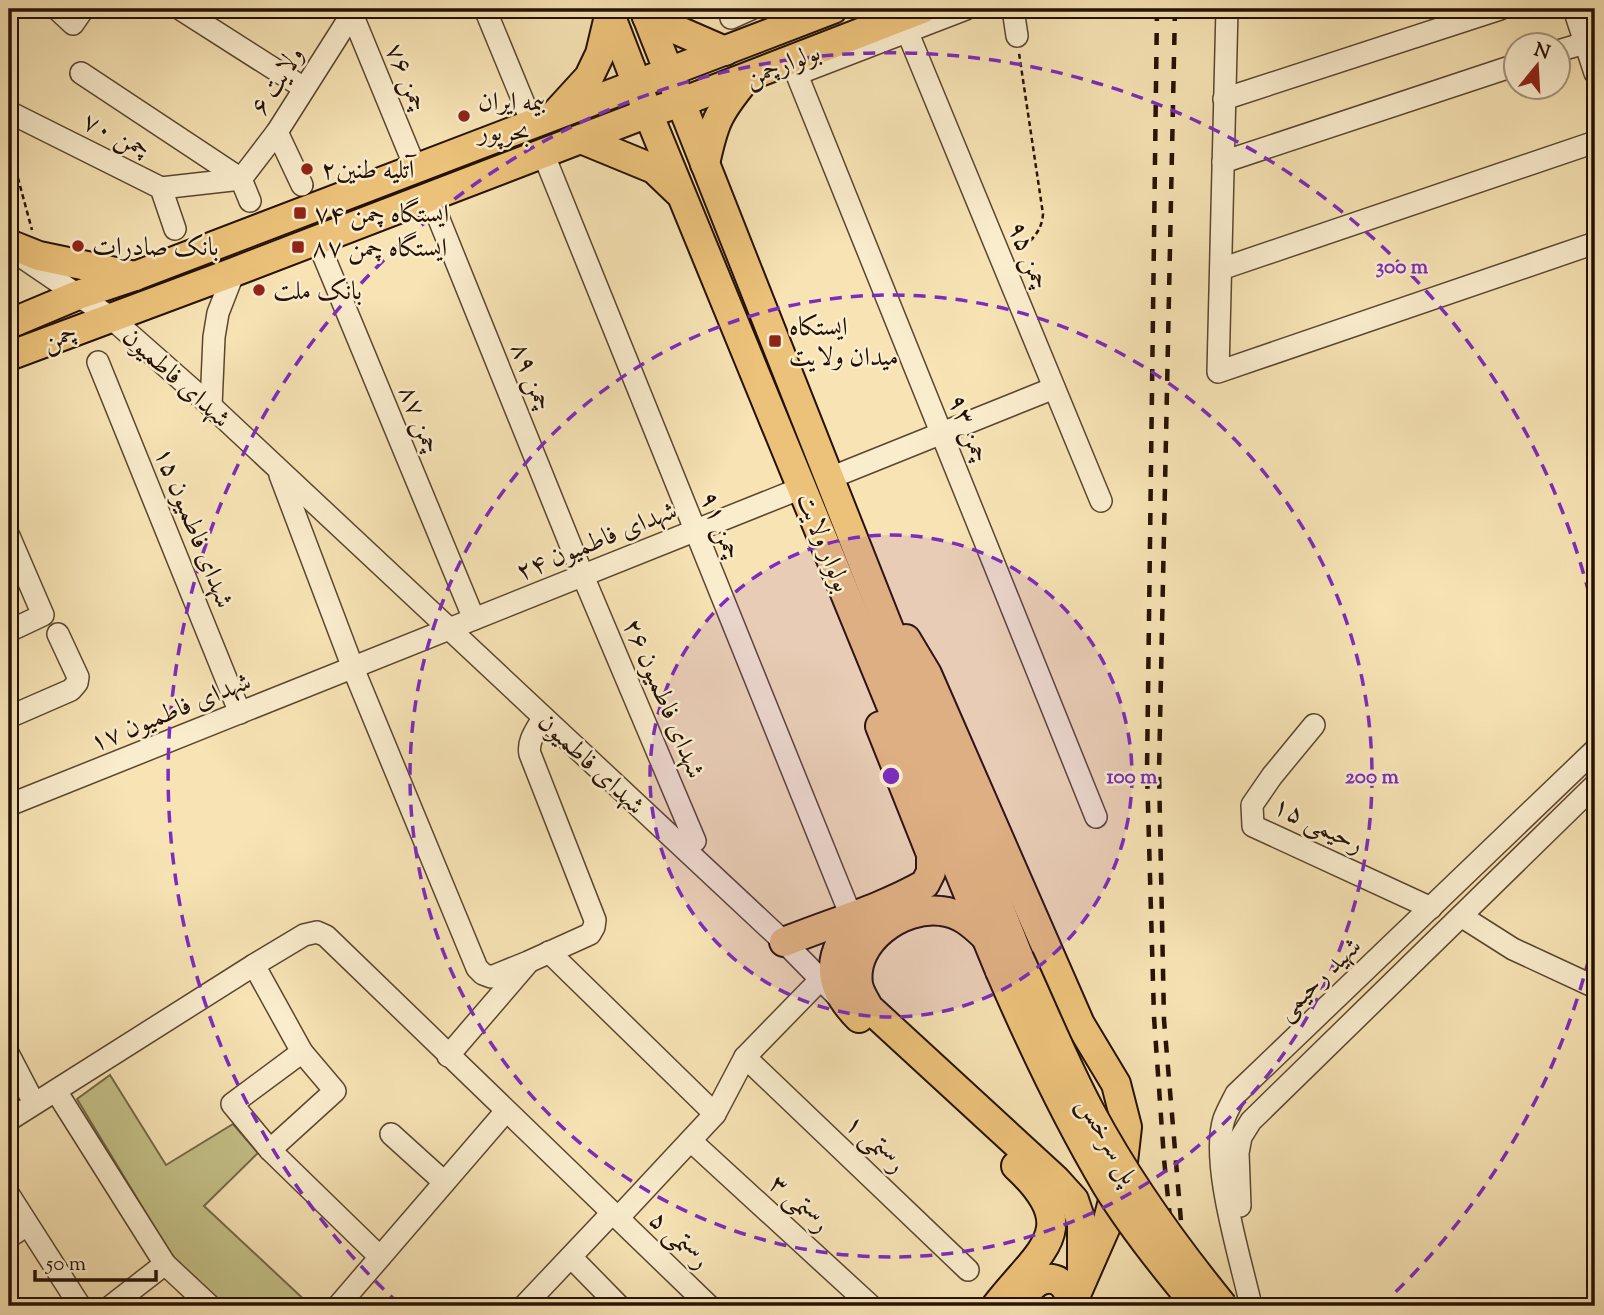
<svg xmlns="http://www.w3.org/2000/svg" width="1604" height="1315" font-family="'Sorts Mill Goudy',Amiri,serif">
	<rect width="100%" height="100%" fill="#f7e3b4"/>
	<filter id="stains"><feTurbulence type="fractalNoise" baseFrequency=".00286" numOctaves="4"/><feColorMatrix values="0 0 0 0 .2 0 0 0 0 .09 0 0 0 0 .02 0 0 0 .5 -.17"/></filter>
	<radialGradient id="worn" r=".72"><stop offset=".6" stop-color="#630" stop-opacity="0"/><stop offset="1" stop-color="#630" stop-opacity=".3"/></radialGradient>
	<path fill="#c4c188" stroke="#746946" stroke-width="2" d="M110,1075L166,1165L233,1124L258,1153L204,1206L311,1306H223L172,1256L77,1099Z"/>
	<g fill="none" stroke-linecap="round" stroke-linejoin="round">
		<defs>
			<g id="minor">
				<path d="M57,9L73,24L82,11L81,9"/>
				<path d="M180,9L304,88"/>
				<path d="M350,9L415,167"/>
				<path d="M485,9L532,123"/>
				<path d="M1013,9L1017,36"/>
				<path d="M1227,9L1218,372L1595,243"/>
				<path d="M1574,9L1595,73"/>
				<path d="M731,18L751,9"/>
				<path d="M907,31L1101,501"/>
				<path d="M1558,51L1585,43"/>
				<path d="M791,60L1096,817"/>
				<path d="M81,73L241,179"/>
				<path d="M797,74L966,9"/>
				<path d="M1224,99L1500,9"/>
				<path d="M9,112L161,188L175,229"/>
				<path d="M277,132L302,185"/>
				<path d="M543,153L851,916"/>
				<path d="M1223,162L1516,65"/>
				<path d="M241,179L277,132L355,9"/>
				<path d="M241,179L250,201"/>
				<path d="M161,188L241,179"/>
				<path d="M430,197L583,576L695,841"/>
				<path d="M317,240L474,619"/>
				<path d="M19,255L110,317L211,406L784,942L842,1001"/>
				<path d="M1221,269L1595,142"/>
				<path d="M98,362L240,713"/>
				<path d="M211,406L214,337L218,313L234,272"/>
				<path d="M280,475L353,668L477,968L483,974L491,977L528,962L590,934L594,927L595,920L530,754C527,741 537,729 543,718"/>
				<path d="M830,478L1054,388"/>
				<path d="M9,536L43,615L9,631"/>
				<path d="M9,717L71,690L77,683L78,677L58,634"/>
				<path d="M1314,725L1272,776L1252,805L1253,826L1431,908"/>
				<path d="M9,805L804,487"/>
				<path d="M1461,916L1513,949L1595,987"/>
				<path d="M549,952L715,1114"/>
				<path d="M254,965L302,1052L335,1091L270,1150"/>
				<path d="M302,1052L232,1104L270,1150L380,1257"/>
				<path d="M9,1055L34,1103"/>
				<path d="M448,1056L527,964"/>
				<path d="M745,1057L968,1270"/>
				<path d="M56,1091L165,1264L210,1306"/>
				<path d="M9,1120L254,965L304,935L317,932L326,936L709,1306"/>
				<path d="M391,1134L444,1182"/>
				<path d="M691,1141L871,1306"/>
				<path d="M9,1195L80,1306"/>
				<path d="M1240,1206L1238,1153L1241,1137L1251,1121L1595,785"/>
				<path d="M618,1218L715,1114L745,1057L821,979"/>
				<path d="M9,1237L27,1225"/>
				<path d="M571,1257L619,1306"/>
				<path d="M111,1306L165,1264"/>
				<path d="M338,1306L506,1111"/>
				<path d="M524,1306L612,1213"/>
				<path d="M1251,1306C1241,1260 1210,1163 1224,1119C1227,1111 1232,1102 1236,1094L1595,750"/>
			</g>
			<g id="major">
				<path d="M608,9L648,113L1000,971"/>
				<path d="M644,9L1019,958"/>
				<path d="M647,17L725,51"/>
				<path d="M557,112L589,77L600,54L610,12"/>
				<path d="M581,139L654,169L678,192"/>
				<path d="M705,164C714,122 718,113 745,80"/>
				<path d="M9,244L39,256L135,276"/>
				<path d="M9,324L78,295L135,276L833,9"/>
				<path d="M9,356L234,272L648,113L682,102L922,9"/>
				<path d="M906,639L927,674L1080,1024L1116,1084L1127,1127L1123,1162L1107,1224L1071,1306"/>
				<path d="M987,938C973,925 961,913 941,911C902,906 852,941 858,984C859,992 865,1001 869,1008L1055,1179L1074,1200L1082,1224V1272"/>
				<path d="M784,942C831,923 881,909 925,884L931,872V854L880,726"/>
				<path d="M859,1018C823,982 828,951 860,915"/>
				<path d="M1016,1302C1023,1296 1033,1283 1042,1280C1060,1274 1072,1291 1070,1306"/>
				<path d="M996,1306C1039,1250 1085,1230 1016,1166"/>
			</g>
		</defs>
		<use href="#minor" stroke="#5a4630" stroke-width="24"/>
		<use href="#major" stroke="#251104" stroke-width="32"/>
		<g stroke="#251104" stroke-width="2.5" stroke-dasharray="5 3.5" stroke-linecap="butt">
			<path d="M9,145L32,230"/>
			<path d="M1017,251C1031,242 1042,231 1043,214L1019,53"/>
		</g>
		<use href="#minor" stroke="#faedce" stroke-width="21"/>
		<use href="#major" stroke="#ecc27a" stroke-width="28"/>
		<g stroke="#251104" stroke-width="4.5" stroke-dasharray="12 12" stroke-linecap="butt">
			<path d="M1157,9L1147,771L1154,1017L1164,1159L1179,1306"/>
			<path d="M1175,9L1159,771L1164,1020L1182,1233"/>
		</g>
		<defs>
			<g id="major-bridge">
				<path d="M1019,958C1043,1010 1064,1063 1091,1113C1128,1182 1174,1246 1223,1306"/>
				<path d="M1000,971C1032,1045 1066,1117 1107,1186C1133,1228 1165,1268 1197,1306"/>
			</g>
		</defs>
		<use href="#major-bridge" stroke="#251104" stroke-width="32" stroke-linecap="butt"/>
		<use href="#major-bridge" stroke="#ecc27a" stroke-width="28"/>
	</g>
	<circle cx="891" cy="776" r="241" fill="#7b2cbf" fill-opacity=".12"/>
	<g fill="none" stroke="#7b2cbf" stroke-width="3.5" stroke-dasharray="12 9">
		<circle cx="891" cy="776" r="241"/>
		<circle cx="891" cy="776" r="481"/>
		<path d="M1594 938A722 722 0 0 1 1383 1304M399 1304A722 722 0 1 1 1594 614"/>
	</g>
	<g fill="#8f2418" stroke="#faedce" stroke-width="2.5">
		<circle cx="464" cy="116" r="7"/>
		<circle cx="307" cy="169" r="7"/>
		<rect x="293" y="206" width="14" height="14" rx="3.5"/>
		<circle cx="78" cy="246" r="7"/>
		<rect x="291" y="240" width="14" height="14" rx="3.5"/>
		<circle cx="259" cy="290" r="7"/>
		<rect x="768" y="334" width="14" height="14" rx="3.5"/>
	</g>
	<g text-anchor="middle" stroke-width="5" stroke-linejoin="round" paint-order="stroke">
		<g font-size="26" fill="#251104" stroke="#faedce">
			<text transform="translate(782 64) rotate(-21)" y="9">بولوارچمن</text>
			<text transform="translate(408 77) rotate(67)" y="9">چمن ۷۶</text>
			<text transform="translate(276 80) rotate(-57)" y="9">ولایت ۶</text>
			<text transform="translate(117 134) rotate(26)" y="9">چمن ۷۰</text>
			<text transform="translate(1030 255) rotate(68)" y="9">چمن ۹۵</text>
			<text transform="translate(59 336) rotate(-21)" y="9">چمن</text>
			<text transform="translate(533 376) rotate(68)" y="9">چمن ۸۹</text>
			<text transform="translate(177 377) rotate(42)" y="9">شهدای فاطمیون</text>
			<text transform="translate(421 419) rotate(68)" y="9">چمن ۸۷</text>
			<text transform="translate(970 428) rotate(68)" y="9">چمن ۹۳</text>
			<text transform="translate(722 525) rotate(68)" y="9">چمن ۹۱</text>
			<text transform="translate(195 527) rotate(68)" y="9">شهدای فاطمیون ۱۵</text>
			<text transform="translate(596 540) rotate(-22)" y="9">شهدای فاطمیون ۲۴</text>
			<text transform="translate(825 542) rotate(68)" y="9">بولوار ولایت</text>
			<text transform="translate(665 698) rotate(67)" y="9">شهدای فاطمیون ۲۶</text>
			<text transform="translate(170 711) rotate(-22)" y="9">شهدای فاطمیون ۱۷</text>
			<text transform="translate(592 763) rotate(43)" y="9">شهدای فاطمیون</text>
			<text transform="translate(1319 824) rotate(26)" y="9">رحیمی ۱۵</text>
			<text transform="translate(1318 978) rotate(-44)" y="9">شهید رحیمی</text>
			<text transform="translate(1109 1140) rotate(60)" y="9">پل سرخس</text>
			<text transform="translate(876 1143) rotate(44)" y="9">رستمی ۱</text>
			<text transform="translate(800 1203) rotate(43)" y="9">رستمی ۳</text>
			<text transform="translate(680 1239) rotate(44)" y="9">رستمی ۵</text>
		</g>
		<g font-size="26" fill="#251104" stroke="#faedce" text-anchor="start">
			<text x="478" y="110">بيمه ايران<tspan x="478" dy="30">بحرپور</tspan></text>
			<text x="321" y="178">آتلیه طنین۲</text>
			<text x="314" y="222">ایستگاه چمن ۷۴</text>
			<text x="92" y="255">بانک صادرات</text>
			<text x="312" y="256">ایستگاه چمن ۸۷</text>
			<text x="273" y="299">بانک ملت</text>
			<text x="789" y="335">ایستکاه<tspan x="789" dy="30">میدان ولایت</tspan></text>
		</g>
	</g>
	<circle cx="891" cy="776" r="10" fill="#7b2cbf" stroke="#faedce" stroke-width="3.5"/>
	<g font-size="21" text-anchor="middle" font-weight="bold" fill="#7b2cbf" stroke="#faedce" stroke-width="5" stroke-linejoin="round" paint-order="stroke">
		<text x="1402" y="273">300 m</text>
		<text x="1132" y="783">100 m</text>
		<text x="1372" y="783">200 m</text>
	</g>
	<rect width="1604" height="1315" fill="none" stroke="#f7e3b4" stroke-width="35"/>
	<rect x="10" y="10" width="1583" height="1294" fill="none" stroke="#251104" stroke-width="3.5"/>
	<rect x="18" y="18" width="1569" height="1280" fill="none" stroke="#251104" stroke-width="2"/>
	<g transform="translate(1537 66) rotate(18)"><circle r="33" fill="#faedce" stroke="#a5957d" stroke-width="2"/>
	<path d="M0-5L12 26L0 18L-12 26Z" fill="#8f2418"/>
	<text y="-10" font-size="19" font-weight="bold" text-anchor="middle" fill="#251104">N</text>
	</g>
	<path d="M35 1270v10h121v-10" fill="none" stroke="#251104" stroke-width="3.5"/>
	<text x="46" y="1270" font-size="21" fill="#251104" stroke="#faedce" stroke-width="5" paint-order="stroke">50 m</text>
	<rect width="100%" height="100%" filter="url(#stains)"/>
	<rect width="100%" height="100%" fill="url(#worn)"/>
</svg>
